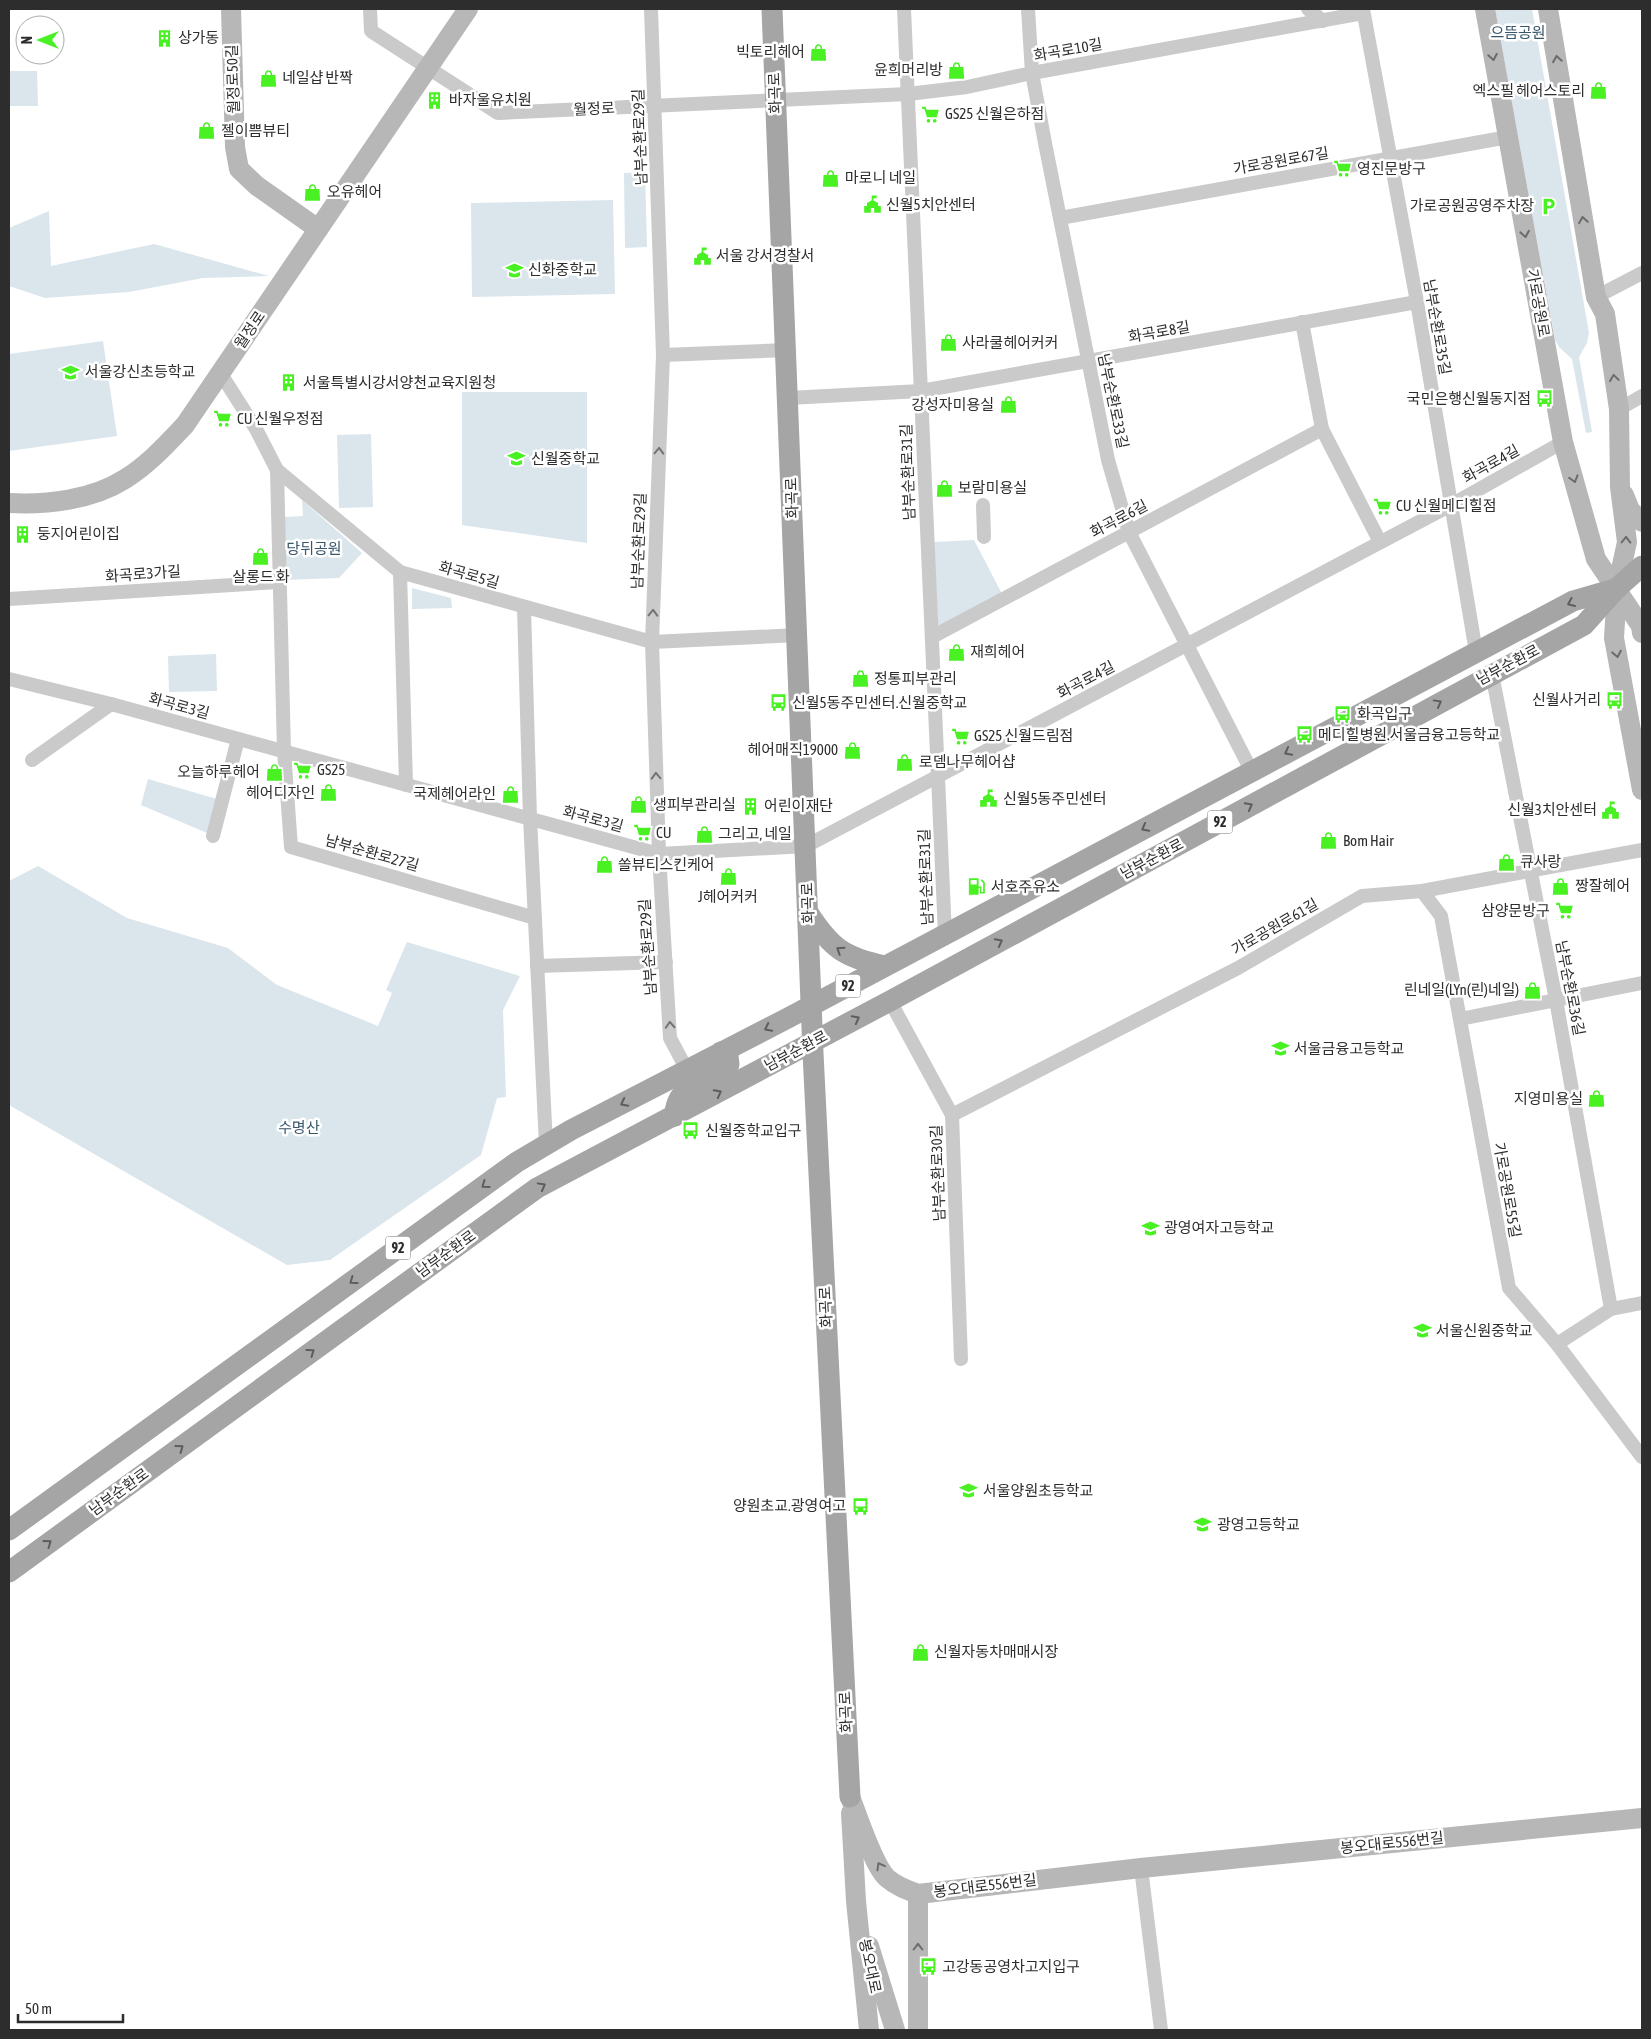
<svg xmlns="http://www.w3.org/2000/svg" width="1651" height="2039" font-family="'Asap Condensed','Noto Sans KR',sans-serif">
	<rect width="100%" height="100%" fill="#fff"/>
	<g fill="#dae6ec">
		<path d="M1495,9H1532L1589,333L1587,343L1579,357L1592,432L1586,433L1572,359L1559,347L1555,340Z"/>
		<path d="M9,71H37L38,106H9Z"/>
		<path d="M645,172L647,247L625,248L624,173Z"/>
		<path d="M613,200L615,294L472,297L471,203Z"/>
		<path d="M49,211L51,266L154,244L269,276L203,278L129,292L45,298L9,286V228Z"/>
		<path d="M103,341L117,436L9,451V354Z"/>
		<path d="M462,392H587V543L462,525Z"/>
		<path d="M371,434L373,507L339,508L337,435Z"/>
		<path d="M302,500L362,553L339,578L285,580L283,517L303,516Z"/>
		<path d="M974,540L1002,594L937,628L934,542Z"/>
		<path d="M412,588L451,598L452,608L412,609Z"/>
		<path d="M216,654L217,691L169,692L168,656Z"/>
		<path d="M148,779L217,799L207,833L141,805Z"/>
		<path d="M38,866L127,918L228,948L277,985L378,1026L392,993L386,990L407,942L520,976L503,1010L506,1097L497,1098L481,1155L330,1260L287,1265L9,1105V881Z"/>
	</g>
	<g fill="none" stroke-linecap="round" stroke-linejoin="round">
		<g stroke="#cacaca" stroke-width="14">
			<path d="M370,9L371,31L498,113L908,94L967,87L1032,73L1363,13"/>
			<path d="M651,9L663,355L652,642L654,702L659,854L670,1038L687,1070"/>
			<path d="M904,9L945,935"/>
			<path d="M1028,9L1032,73L1045,143L1108,460L1129,532L1252,772"/>
			<path d="M1308,9L1323,21"/>
			<path d="M1363,9L1417,302L1476,652"/>
			<path d="M1060,218L1508,137"/>
			<path d="M1596,297L1642,273"/>
			<path d="M1302,322L1322,429L1380,542"/>
			<path d="M663,355L786,350"/>
			<path d="M221,374L256,429L277,470L400,572L652,642L798,635"/>
			<path d="M788,398L921,391L1417,302"/>
			<path d="M1619,409L1642,396"/>
			<path d="M277,470L284,751L291,847L535,918"/>
			<path d="M983,505L984,537"/>
			<path d="M400,572L406,785"/>
			<path d="M9,599L278,582"/>
			<path d="M524,607L530,818L546,1145"/>
			<path d="M932,637L1322,429"/>
			<path d="M1492,674L1556,1000L1611,1309"/>
			<path d="M9,679L111,704L659,854L806,846L1451,505L1563,442"/>
			<path d="M32,760L111,704"/>
			<path d="M213,836L238,739"/>
			<path d="M1422,891L1441,916L1509,1288L1557,1344L1642,1457"/>
			<path d="M537,966L666,962"/>
			<path d="M890,1001L952,1115L961,1359"/>
			<path d="M1460,1019L1642,983"/>
			<path d="M952,1115L1238,968L1362,896L1422,891L1642,850"/>
			<path d="M1557,1344L1611,1309L1642,1303"/>
			<path d="M1141,1868L1161,2030"/>
		</g>
		<g stroke="#b7b7b7" stroke-width="20">
			<path d="M231,9L235,147L239,169L257,186L318,229"/>
			<path d="M1485,9L1563,442L1596,559L1641,626L1642,633"/>
			<path d="M1548,9L1596,297L1605,314L1619,409L1620,487L1627,542L1617,588L1614,638L1642,790"/>
			<path d="M1624,495L1630,510L1642,522"/>
			<path d="M9,503C47,505 92,500 125,479C148,465 167,444 185,425L468,9"/>
			<path d="M850,1797C858,1816 873,1865 887,1878C896,1886 907,1890 918,1894L1141,1868L1642,1818"/>
			<path d="M851,1813L856,1901L869,2030"/>
			<path d="M918,1894V2030"/>
			<path d="M869,1946L895,2030"/>
		</g>
		<g stroke="#a5a5a5" stroke-width="21">
			<path d="M772,9L813,1053L850,1797"/>
			<path d="M809,914C831,948 845,958 885,966"/>
			<path d="M675,1116C675,1083 710,1081 729,1064L728,1056L721,1052"/>
			<path d="M9,1530L517,1162L571,1130L786,1019L1573,601L1618,588"/>
			<path d="M9,1572L537,1188L890,1001L1584,625L1617,588L1642,566"/>
		</g>
	</g>
	<defs><path id="oneway-chevron" d="M-2-3.5L2.5 0L-2 3.5" fill="none" stroke-width="1.6" stroke-linecap="round" stroke-linejoin="round" transform="scale(1.25)"/></defs>
	<g stroke="#6b6b6b">
		<use href="#oneway-chevron" transform="translate(1493 57) rotate(80)"/>
		<use href="#oneway-chevron" transform="translate(1557 59) rotate(-99)"/>
		<use href="#oneway-chevron" transform="translate(1583 220) rotate(-99)"/>
		<use href="#oneway-chevron" transform="translate(1525 234) rotate(80)"/>
		<use href="#oneway-chevron" transform="translate(1614 378) rotate(-98)"/>
		<use href="#oneway-chevron" transform="translate(1574 479) rotate(74)"/>
		<use href="#oneway-chevron" transform="translate(1626 540) rotate(-89)"/>
		<use href="#oneway-chevron" transform="translate(1617 654) rotate(79)"/>
		<use href="#oneway-chevron" transform="translate(880 1866) rotate(-119)"/>
		<use href="#oneway-chevron" transform="translate(918 1947) rotate(-90)"/>
	</g>
	<g stroke="#747474">
		<use href="#oneway-chevron" transform="translate(659 451) rotate(-88)"/>
		<use href="#oneway-chevron" transform="translate(653 613) rotate(-88)"/>
		<use href="#oneway-chevron" transform="translate(656 776) rotate(-92)"/>
		<use href="#oneway-chevron" transform="translate(670 1025) rotate(-93)"/>
	</g>
	<g stroke="#5d5d5d">
		<use href="#oneway-chevron" transform="translate(1571 603) rotate(156)"/>
		<use href="#oneway-chevron" transform="translate(1438 703) rotate(-29)"/>
		<use href="#oneway-chevron" transform="translate(1288 752) rotate(152)"/>
		<use href="#oneway-chevron" transform="translate(1249 806) rotate(-28)"/>
		<use href="#oneway-chevron" transform="translate(1145 828) rotate(152)"/>
		<use href="#oneway-chevron" transform="translate(999 942) rotate(-28)"/>
		<use href="#oneway-chevron" transform="translate(840 950) rotate(-147)"/>
		<use href="#oneway-chevron" transform="translate(856 1019) rotate(-28)"/>
		<use href="#oneway-chevron" transform="translate(768 1028) rotate(153)"/>
		<use href="#oneway-chevron" transform="translate(718 1093) rotate(-28)"/>
		<use href="#oneway-chevron" transform="translate(624 1103) rotate(153)"/>
		<use href="#oneway-chevron" transform="translate(485 1185) rotate(144)"/>
		<use href="#oneway-chevron" transform="translate(542 1186) rotate(-29)"/>
		<use href="#oneway-chevron" transform="translate(353 1281) rotate(144)"/>
		<use href="#oneway-chevron" transform="translate(311 1352) rotate(-36)"/>
		<use href="#oneway-chevron" transform="translate(180 1448) rotate(-36)"/>
		<use href="#oneway-chevron" transform="translate(48 1543) rotate(-36)"/>
	</g>
	<defs>
		<symbol id="building-bare" viewBox="-9 -9 18 18"><path d="M-4-6H4V6H1V3H-1V6H-4ZM-2.5-4.3h1.7v1.8h-1.7ZM.8-4.3h1.7v1.8H.8ZM-2.5-1h1.7V.8h-1.7ZM.8-1h1.7V.8H.8Z" fill="#49f123" stroke="#fff" stroke-width="2.5" paint-order="stroke"/></symbol>
		<symbol id="shop-bare" viewBox="-9 -9 18 18"><path d="M-5-2.5h2.3a2.7 3.5 0 0 1 5.4 0H5L5.5 6h-11ZM-1.5-2.5h3a1.5 2.3 0 0 0-3 0Z" fill="#49f123" stroke="#fff" stroke-width="2.5" paint-order="stroke"/></symbol>
		<symbol id="supermarket-bare" viewBox="-9 -9 18 18"><path d="M-6-5.5h2.5l.6 2H6L4.5 2H-2.5L-4.4-4H-6ZM-1.5 3.2a1.3 1.3 0 1 0 .1 0ZM3 3.2a1.3 1.3 0 1 0 .1 0Z" fill="#49f123" stroke="#fff" stroke-width="2.5" paint-order="stroke"/></symbol>
		<symbol id="civic-bare" viewBox="-9 -9 18 18"><path d="M-.6-6.5H3V-4.5H.6V-3L4-1V1h2V6H-6V1h2V-1L-.6-3ZM-1.2 2.5V6h2.4V2.5Z" fill="#49f123" stroke="#fff" stroke-width="2.5" paint-order="stroke"/></symbol>
		<symbol id="parking-bare" viewBox="-9 -9 18 18"><path d="M-3.5-5.5H1a3.5 3.5 0 0 1 0 7H-1V5.5H-3.5ZM-1-3.4V-.6H.8a1.4 1.4 0 0 0 0-2.8Z" fill="#49f123" stroke="#fff" stroke-width="2.5" paint-order="stroke"/></symbol>
		<symbol id="school-bare" viewBox="-9 -9 18 18"><path d="M0-5L7-2L0 1L-7-2ZM-4 1L0 2.5L4 1V4Q0 6-4 4Z" fill="#49f123" stroke="#fff" stroke-width="2.5" paint-order="stroke"/></symbol>
		<symbol id="bus-bare" viewBox="-9 -9 18 18"><path d="M-5-6H5V4H4V6H2V4H-2V6H-4V4H-5ZM-3.5-4V0h7V-4ZM-3.5 1.2v1.5H-2V1.2ZM2 1.2v1.5H3.5V1.2Z" fill="#49f123" stroke="#fff" stroke-width="2.5" paint-order="stroke"/></symbol>
		<symbol id="fuel-bare" viewBox="-9 -9 18 18"><path d="M-5.5-6h7V0h2V4h1.3V-2.5L3-4.5l.8-.8L6-3V5H2.5V1h-1V6h-7ZM-4.2-4.7v3.2H.2V-4.7Z" fill="#49f123" stroke="#fff" stroke-width="2.5" paint-order="stroke"/></symbol>
	</defs>
	<g fill-rule="evenodd">
		<use href="#building-bare" x="152" y="26" width="25" height="25"/>
		<use href="#shop-bare" x="806" y="40" width="25" height="25"/>
		<use href="#shop-bare" x="944" y="58" width="25" height="25"/>
		<use href="#shop-bare" x="256" y="66" width="25" height="25"/>
		<use href="#shop-bare" x="1586" y="78" width="25" height="25"/>
		<use href="#building-bare" x="422" y="88" width="25" height="25"/>
		<use href="#supermarket-bare" x="918" y="102" width="25" height="25"/>
		<use href="#shop-bare" x="194" y="118" width="25" height="25"/>
		<use href="#supermarket-bare" x="1330" y="156" width="25" height="25"/>
		<use href="#shop-bare" x="818" y="166" width="25" height="25"/>
		<use href="#shop-bare" x="300" y="180" width="25" height="25"/>
		<use href="#civic-bare" x="860" y="192" width="25" height="25"/>
		<use href="#parking-bare" x="1536" y="194" width="25" height="25"/>
		<use href="#civic-bare" x="690" y="244" width="25" height="25"/>
		<use href="#school-bare" x="502" y="258" width="25" height="25"/>
		<use href="#shop-bare" x="936" y="330" width="25" height="25"/>
		<use href="#school-bare" x="58" y="360" width="25" height="25"/>
		<use href="#building-bare" x="276" y="370" width="25" height="25"/>
		<use href="#bus-bare" x="1532" y="386" width="25" height="25"/>
		<use href="#shop-bare" x="996" y="392" width="25" height="25"/>
		<use href="#supermarket-bare" x="210" y="406" width="25" height="25"/>
		<use href="#school-bare" x="504" y="446" width="25" height="25"/>
		<use href="#shop-bare" x="932" y="476" width="25" height="25"/>
		<use href="#supermarket-bare" x="1370" y="494" width="25" height="25"/>
		<use href="#building-bare" x="10" y="522" width="25" height="25"/>
		<use href="#shop-bare" x="248" y="544" width="25" height="25"/>
		<use href="#shop-bare" x="944" y="640" width="25" height="25"/>
		<use href="#shop-bare" x="848" y="666" width="25" height="25"/>
		<use href="#bus-bare" x="1602" y="688" width="25" height="25"/>
		<use href="#bus-bare" x="766" y="690" width="25" height="25"/>
		<use href="#bus-bare" x="1330" y="702" width="25" height="25"/>
		<use href="#bus-bare" x="1292" y="722" width="25" height="25"/>
		<use href="#supermarket-bare" x="948" y="724" width="25" height="25"/>
		<use href="#shop-bare" x="840" y="738" width="25" height="25"/>
		<use href="#shop-bare" x="892" y="750" width="25" height="25"/>
		<use href="#supermarket-bare" x="290" y="758" width="25" height="25"/>
		<use href="#shop-bare" x="262" y="760" width="25" height="25"/>
		<use href="#shop-bare" x="316" y="780" width="25" height="25"/>
		<use href="#shop-bare" x="498" y="782" width="25" height="25"/>
		<use href="#civic-bare" x="976" y="786" width="25" height="25"/>
		<use href="#shop-bare" x="626" y="792" width="25" height="25"/>
		<use href="#building-bare" x="738" y="794" width="25" height="25"/>
		<use href="#civic-bare" x="1598" y="798" width="25" height="25"/>
		<use href="#supermarket-bare" x="630" y="820" width="25" height="25"/>
		<use href="#shop-bare" x="692" y="822" width="25" height="25"/>
		<use href="#shop-bare" x="1316" y="828" width="25" height="25"/>
		<use href="#shop-bare" x="1494" y="850" width="25" height="25"/>
		<use href="#shop-bare" x="592" y="852" width="25" height="25"/>
		<use href="#shop-bare" x="716" y="864" width="25" height="25"/>
		<use href="#shop-bare" x="1548" y="874" width="25" height="25"/>
		<use href="#fuel-bare" x="964" y="874" width="25" height="25"/>
		<use href="#supermarket-bare" x="1552" y="898" width="25" height="25"/>
		<use href="#shop-bare" x="1520" y="978" width="25" height="25"/>
		<use href="#school-bare" x="1268" y="1036" width="25" height="25"/>
		<use href="#shop-bare" x="1584" y="1086" width="25" height="25"/>
		<use href="#bus-bare" x="678" y="1118" width="25" height="25"/>
		<use href="#school-bare" x="1138" y="1216" width="25" height="25"/>
		<use href="#school-bare" x="1410" y="1318" width="25" height="25"/>
		<use href="#school-bare" x="956" y="1478" width="25" height="25"/>
		<use href="#bus-bare" x="848" y="1494" width="25" height="25"/>
		<use href="#school-bare" x="1190" y="1512" width="25" height="25"/>
		<use href="#shop-bare" x="908" y="1640" width="25" height="25"/>
		<use href="#bus-bare" x="916" y="1954" width="25" height="25"/>
	</g>
	<g text-anchor="middle" stroke-width="5" stroke-linejoin="round" paint-order="stroke">
		<g fill="#fff" stroke="#6c6c6c" stroke-width="1">
			<rect x="1207.5" y="810.5" width="25" height="23" rx="4"/>
			<rect x="835.5" y="974.5" width="25" height="23" rx="4"/>
			<rect x="385.5" y="1236.5" width="25" height="23" rx="4"/>
		</g>
		<g font-size="14" font-weight="bold" fill="#2d2d2d">
			<text x="1220" y="827">92</text>
			<text x="848" y="991">92</text>
			<text x="398" y="1253">92</text>
		</g>
		<g font-size="15" fill="#38566c" stroke="#fff">
			<text x="1518" y="38">으뜸공원</text>
			<text x="314" y="554">당뒤공원</text>
			<text x="299" y="1133">수명산</text>
		</g>
		<g font-size="15" fill="#2d2d2d" stroke="#fff" text-anchor="start">
			<text x="178" y="43">상가동</text>
			<text x="805" y="57" text-anchor="end">빅토리헤어</text>
			<text x="943" y="75" text-anchor="end">윤희머리방</text>
			<text x="282" y="83">네일샵 반짝</text>
			<text x="1585" y="96" text-anchor="end">엑스필 헤어스토리</text>
			<text x="449" y="105">바자울유치원</text>
			<text x="945" y="119">GS25 신월은하점</text>
			<text x="221" y="136">젤이쁨뷰티</text>
			<text x="1357" y="174">영진문방구</text>
			<text x="845" y="183">마로니 네일</text>
			<text x="327" y="197">오유헤어</text>
			<text x="886" y="210">신월5치안센터</text>
			<text x="1534" y="211" text-anchor="end">가로공원공영주차장</text>
			<text x="716" y="261">서울 강서경찰서</text>
			<text x="528" y="275">신화중학교</text>
			<text x="962" y="348">사라쿨헤어커커</text>
			<text x="85" y="377">서울강신초등학교</text>
			<text x="303" y="388">서울특별시강서양천교육지원청</text>
			<text x="1531" y="404" text-anchor="end">국민은행신월동지점</text>
			<text x="994" y="410" text-anchor="end">강성자미용실</text>
			<text x="237" y="424">CU 신월우정점</text>
			<text x="531" y="464">신월중학교</text>
			<text x="958" y="493">보람미용실</text>
			<text x="1396" y="511">CU 신월메디힐점</text>
			<text x="37" y="539">둥지어린이집</text>
			<text x="261" y="582" text-anchor="middle">살롱드 화</text>
			<text x="970" y="657">재희헤어</text>
			<text x="874" y="684">정통피부관리</text>
			<text x="1601" y="705" text-anchor="end">신월사거리</text>
			<text x="792" y="708">신월5동주민센터.신월중학교</text>
			<text x="1357" y="719">화곡입구</text>
			<text x="1318" y="740">메디힐병원.서울금융고등학교</text>
			<text x="974" y="741">GS25 신월드림점</text>
			<text x="838" y="755" text-anchor="end">헤어매직19000</text>
			<text x="919" y="767">로뎀나무헤어샵</text>
			<text x="317" y="775">GS25</text>
			<text x="260" y="777" text-anchor="end">오늘하루헤어</text>
			<text x="315" y="798" text-anchor="end">헤어디자인</text>
			<text x="496" y="799" text-anchor="end">국제헤어라인</text>
			<text x="1003" y="804">신월5동주민센터</text>
			<text x="653" y="810">생피부관리실</text>
			<text x="764" y="811">어린이재단</text>
			<text x="1597" y="815" text-anchor="end">신월3치안센터</text>
			<text x="656" y="838">CU</text>
			<text x="718" y="839">그리고, 네일</text>
			<text x="1343" y="846">Bom Hair</text>
			<text x="1520" y="867">큐사랑</text>
			<text x="618" y="870">쏠뷰티스킨케어</text>
			<text x="1575" y="891">짱잘헤어</text>
			<text x="991" y="892">서호주유소</text>
			<text x="728" y="902" text-anchor="middle">J헤어커커</text>
			<text x="1550" y="916" text-anchor="end">삼양문방구</text>
			<text x="1519" y="995" text-anchor="end">린네일(LYn(린)네일)</text>
			<text x="1294" y="1054">서울금융고등학교</text>
			<text x="1583" y="1104" text-anchor="end">지영미용실</text>
			<text x="705" y="1136">신월중학교입구</text>
			<text x="1164" y="1233">광영여자고등학교</text>
			<text x="1436" y="1336">서울신원중학교</text>
			<text x="983" y="1496">서울양원초등학교</text>
			<text x="846" y="1511" text-anchor="end">양원초교.광영여고</text>
			<text x="1217" y="1530">광영고등학교</text>
			<text x="934" y="1657">신월자동차매매시장</text>
			<text x="942" y="1972">고강동공영차고지입구</text>
		</g>
		<g font-size="15" fill="#2d2d2d" stroke="#fff">
			<text transform="translate(1068 50) rotate(-10)" y="5">화곡로10길</text>
			<text transform="translate(233 79) rotate(-92)" y="5">월정로50길</text>
			<text transform="translate(775 93) rotate(-92)" y="5">화곡로</text>
			<text transform="translate(594 109) rotate(-3)" y="5">월정로</text>
			<text transform="translate(640 137) rotate(-92)" y="5">남부순환로29길</text>
			<text transform="translate(1281 161) rotate(-10)" y="5">가로공원로67길</text>
			<text transform="translate(1538 303) rotate(80)" y="5">가로공원로</text>
			<text transform="translate(1437 327) rotate(80)" y="5">남부순환로35길</text>
			<text transform="translate(250 330) rotate(-56)" y="5">월정로</text>
			<text transform="translate(1159 332) rotate(-10)" y="5">화곡로8길</text>
			<text transform="translate(1113 401) rotate(78)" y="5">남부순환로33길</text>
			<text transform="translate(1491 464) rotate(-29)" y="5">화곡로4길</text>
			<text transform="translate(908 472) rotate(-92)" y="5">남부순환로31길</text>
			<text transform="translate(792 498) rotate(-92)" y="5">화곡로</text>
			<text transform="translate(1119 519) rotate(-28)" y="5">화곡로6길</text>
			<text transform="translate(639 541) rotate(-88)" y="5">남부순환로29길</text>
			<text transform="translate(143 574) rotate(-4)" y="5">화곡로3가길</text>
			<text transform="translate(469 575) rotate(16)" y="5">화곡로5길</text>
			<text transform="translate(1508 665) rotate(-28)" y="5">남부순환로</text>
			<text transform="translate(1086 680) rotate(-28)" y="5">화곡로4길</text>
			<text transform="translate(179 706) rotate(15)" y="5">화곡로3길</text>
			<text transform="translate(593 819) rotate(15)" y="5">화곡로3길</text>
			<text transform="translate(372 853) rotate(16)" y="5">남부순환로27길</text>
			<text transform="translate(1152 859) rotate(-28)" y="5">남부순환로</text>
			<text transform="translate(926 877) rotate(-92)" y="5">남부순환로31길</text>
			<text transform="translate(808 903) rotate(-92)" y="5">화곡로</text>
			<text transform="translate(1275 927) rotate(-30)" y="5">가로공원로61길</text>
			<text transform="translate(648 947) rotate(-94)" y="5">남부순환로29길</text>
			<text transform="translate(1570 988) rotate(79)" y="5">남부순환로36길</text>
			<text transform="translate(796 1051) rotate(-28)" y="5">남부순환로</text>
			<text transform="translate(938 1173) rotate(-92)" y="5">남부순환로30길</text>
			<text transform="translate(1507 1190) rotate(80)" y="5">가로공원로55길</text>
			<text transform="translate(446 1254) rotate(-36)" y="5">남부순환로</text>
			<text transform="translate(826 1307) rotate(-93)" y="5">화곡로</text>
			<text transform="translate(119 1492) rotate(-36)" y="5">남부순환로</text>
			<text transform="translate(846 1712) rotate(-93)" y="5">화곡로</text>
			<text transform="translate(1392 1843) rotate(-6)" y="5">봉오대로556번길</text>
			<text transform="translate(985 1886) rotate(-7)" y="5">봉오대로556번길</text>
			<text transform="translate(870 1966) rotate(78)" y="5">봉오대로</text>
		</g>
	</g>
	<rect width="1651" height="2039" fill="none" stroke="#2d2d2d" stroke-width="20"/>
	<g transform="translate(40 40) rotate(270)"><circle r="24" fill="#ffffff" stroke="#ababab"/>
	<path d="M0-4L9 19L0 12L-9 19Z" fill="#49f123"/>
	<text y="-8" font-size="14" font-weight="bold" text-anchor="middle" fill="#2d2d2d">N</text>
	</g>
	<path d="M18 2014v8h105v-8" fill="none" stroke="#2d2d2d" stroke-width="2.5"/>
	<text x="25" y="2014" font-size="15" fill="#2d2d2d" stroke="#ffffff" stroke-width="4" paint-order="stroke">50 m</text>
</svg>
